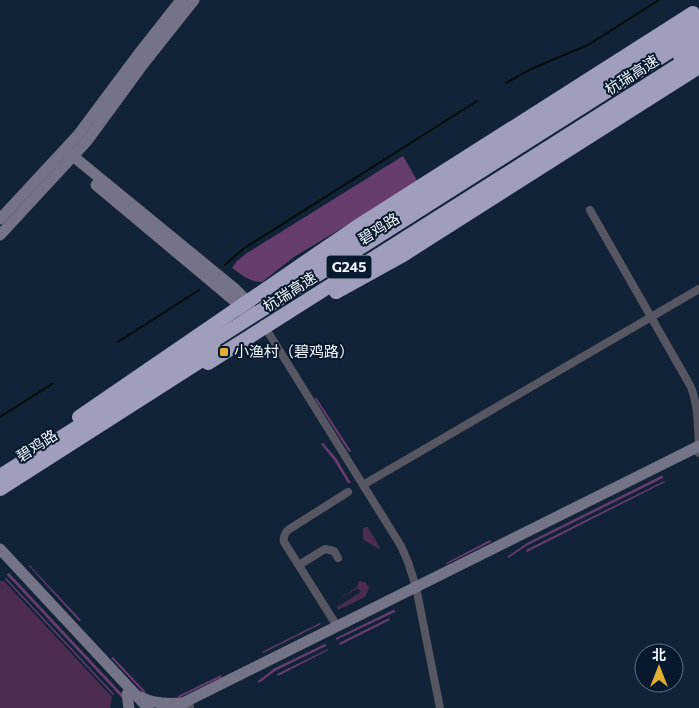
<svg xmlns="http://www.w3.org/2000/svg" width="699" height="708" font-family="Commissioner,'Noto Sans SC',sans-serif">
	<rect width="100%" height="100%" fill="#122337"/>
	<g fill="#4c2d50">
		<path d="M368,527L380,548L379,549L364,540L363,538V528Z"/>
		<path d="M0,581H4L112,697L110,708H0Z"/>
		<path d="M359,581L365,582L369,587L365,597L338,610L337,607L361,592L358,588L336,601L357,587Z"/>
	</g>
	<g fill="#673d6e">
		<path d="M403,156L418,182L294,257L262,282C250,282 242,275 232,268L236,262L247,253Z"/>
		<path d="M316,397L351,451L350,452H349L315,399Z"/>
		<path d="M323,443L336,458L351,483H348L334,460L321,444Z"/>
		<path d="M661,476H663V478L528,545L508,558L507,557L527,543Z"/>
		<path d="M664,481L665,482L527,552L526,550Z"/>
		<path d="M490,540L491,542L447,564L446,563Z"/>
		<path d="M30,565L32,568L81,620L79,621L29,566Z"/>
		<path d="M9,573L124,696L122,698L7,575V574Z"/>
		<path d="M6,578L114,694L113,695L5,579Z"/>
		<path d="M393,610H395V612L336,640V638Z"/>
		<path d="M389,618L390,620L340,645L339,643Z"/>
		<path d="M320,623L321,624L263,653L262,652Z"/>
		<path d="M325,644H326V646L275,671L259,683L258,681L275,668Z"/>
		<path d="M328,649V650L278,676L277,674Z"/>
		<path d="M113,657L145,691V692H143L111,658Z"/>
		<path d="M221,675L222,677L178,698V696Z"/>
	</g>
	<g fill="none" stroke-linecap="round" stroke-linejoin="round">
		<g stroke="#020c0b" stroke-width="2">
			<path d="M506,83L531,69L588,45L659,0"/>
			<path d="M225,265L243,249L477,101"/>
			<path d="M118,342L199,290"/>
			<path d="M0,417L52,384"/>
		</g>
		<g stroke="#575663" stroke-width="8">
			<path d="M590,210L691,387C699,409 698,430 699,453"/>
			<path d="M263,324L401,546L408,562L416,587L440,708"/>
			<path d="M363,485L699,289"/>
			<path d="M299,565L325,549L334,551L338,558"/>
			<path d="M337,626L284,542C283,537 284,534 288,530L348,492"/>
			<path d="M190,708V707"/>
		</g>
		<g stroke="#757387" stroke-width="11">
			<path d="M68,152L234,288L245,299L254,315"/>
			<path d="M96,185L237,303L247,319"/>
			<path d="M0,219L78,135L137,56L181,0"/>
			<path d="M0,235L87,141L144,63L194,0"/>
			<path d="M0,549L148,708"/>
			<path d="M127,694L129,708"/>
			<path d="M141,697C153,704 168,704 181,703"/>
			<path d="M173,708L699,446"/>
		</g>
		<g stroke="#a09ebd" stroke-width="14">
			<path d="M680,56L699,44"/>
			<path d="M0,476L699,33"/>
			<path d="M0,489L216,351"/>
		</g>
		<g stroke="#a09ebd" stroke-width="14">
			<path d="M285,287L699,24"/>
			<path d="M336,292L403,255L699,67"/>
			<path d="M208,363L699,52"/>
			<path d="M79,417L355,228L693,13"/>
		</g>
	</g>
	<rect fill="#e1af34" stroke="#09192d" stroke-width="2" x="219" y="347" width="10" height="10" rx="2.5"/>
	<g text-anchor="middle" stroke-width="4" stroke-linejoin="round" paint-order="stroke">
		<rect fill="#09192d" stroke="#aab4bf" stroke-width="1" x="326.5" y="255.5" width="45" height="23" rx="4"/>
		<g font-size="14" font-weight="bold" fill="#eff6fe">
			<text x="349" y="272">G245</text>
		</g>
		<g font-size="15" fill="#eff6fe" stroke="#09192d">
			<text transform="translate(632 75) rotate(-32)" y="5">杭瑞高速</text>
			<text transform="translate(379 229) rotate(-32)" y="5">碧鸡路</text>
			<text transform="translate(290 292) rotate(-32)" y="5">杭瑞高速</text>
			<text transform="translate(37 446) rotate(-33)" y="5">碧鸡路</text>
		</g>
		<g font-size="15" fill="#eff6fe" stroke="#09192d" text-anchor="start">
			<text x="234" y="357">小渔村（碧鸡路）</text>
		</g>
	</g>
	<g transform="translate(659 668)"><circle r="24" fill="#09192d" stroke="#657181"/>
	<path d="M0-4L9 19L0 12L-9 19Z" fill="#e1af34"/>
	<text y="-8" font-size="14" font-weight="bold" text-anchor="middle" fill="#eff6fe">北</text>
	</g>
</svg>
